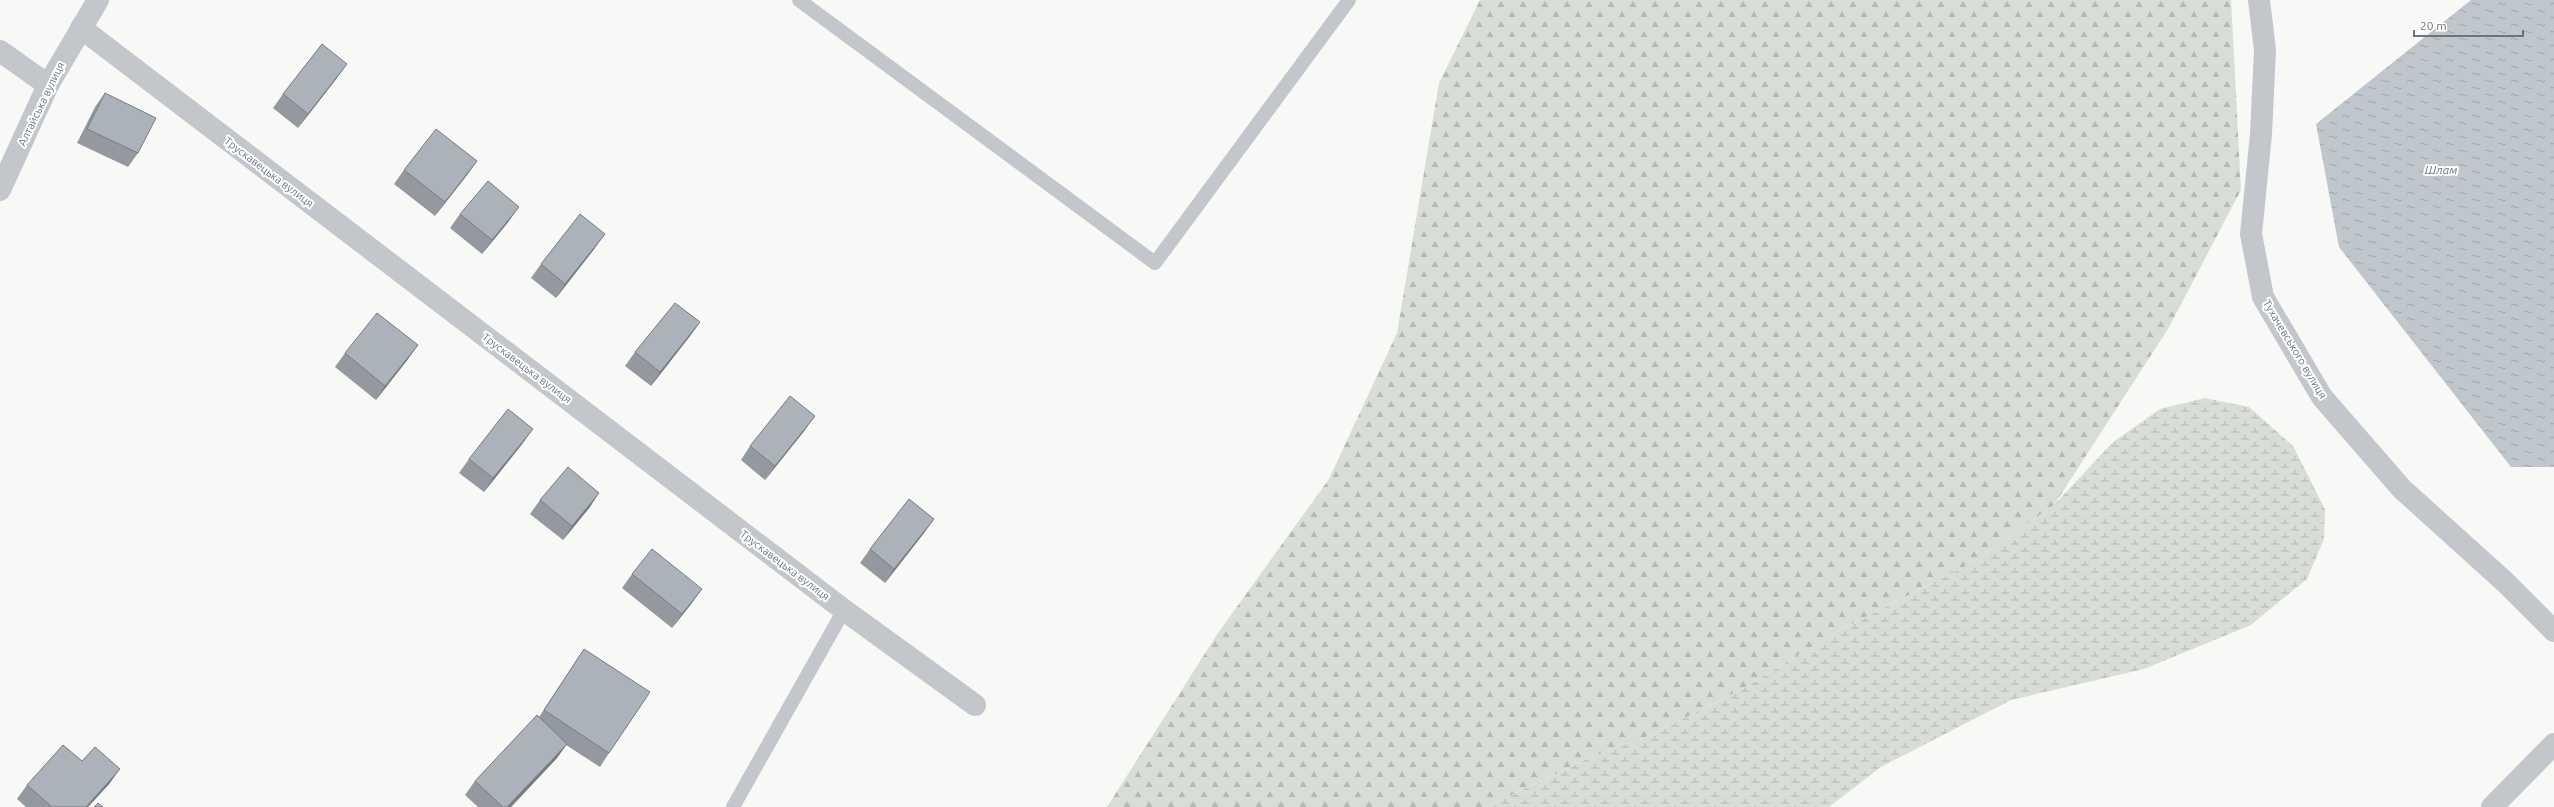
<svg xmlns="http://www.w3.org/2000/svg" width="2554" height="807" font-family="Ubuntu,sans-serif">
	<defs>
		<pattern id="forest-firs" width="22" height="20" patternUnits="userSpaceOnUse"><rect width="22" height="20" fill="#d8ded6"/><path d="M5 1l3.5 6h-7zM16 11l3.5 6h-7z" fill="#b3b9b3"/></pattern>
		<pattern id="wetland-marsh" width="20" height="14" patternUnits="userSpaceOnUse"><rect width="20" height="14" fill="#d8ded6"/><path d="M1 5h8M5 5V1M11 12h8M15 12V8" fill="none" stroke="#b3b9b3"/></pattern>
		<pattern id="water-ripples" width="26" height="14" patternUnits="userSpaceOnUse"><rect width="26" height="14" fill="#bfc6cc"/><path d="M2 4q2-2 4 0t4 0M15 11q2-2 4 0t4 0" fill="none" stroke="#9fa5ab"/></pattern>
	</defs>
	<rect width="100%" height="100%" fill="#f8f9f7"/>
	<path fill="url(#forest-firs)" d="M1480,0H2231L2241,190L2168,329L2054,505L1972,563L1840,630L1739,691L1648,736L1589,758L1486,807H1107L1218,633L1329,479L1397,333L1439,83Z"/>
	<path fill="url(#wetland-marsh)" d="M2205,398L2249,407L2293,446L2325,509L2324,539L2307,579L2251,625L2144,669L2011,700L1881,767L1829,807H1486L1589,758L1648,736L1739,691L1840,630L1972,563L2054,505L2113,442L2160,409Z"/>
	<path fill="url(#water-ripples)" d="M2471,0H2554V467H2511L2339,247L2316,124Z"/>
	<g fill="none" stroke-linecap="round" stroke-linejoin="round">
		<g stroke="#c3c6ca" stroke-width="14">
			<path d="M799,0L1155,263L1349,0"/>
			<path d="M733,807L844,610"/>
		</g>
		<g stroke="#c3c6ca" stroke-width="22">
			<path d="M2259,0L2265,50L2261,134L2251,234L2263,297L2322,397L2402,489L2505,582L2554,631"/>
			<path d="M81,28L844,610L975,705"/>
			<path d="M0,51L48,85"/>
			<path d="M0,190L48,85L98,0"/>
			<path d="M2492,807L2554,744"/>
		</g>
	</g>
	<g fill="#93999f">
		<path d="M337,78L298,128L273,108L283,94Z"/>
		<path d="M105,93L138,153L128,167L77,143L95,107Z"/>
		<path d="M477,161L467,175L435,216L394,184L404,170Z"/>
		<path d="M460,214L509,221L482,254L450,228Z"/>
		<path d="M595,248L556,298L531,278L541,264Z"/>
		<path d="M700,322L690,336L651,386L625,366L635,352Z"/>
		<path d="M418,345L408,359L376,400L335,367L345,353Z"/>
		<path d="M805,430L765,480L741,460L750,446Z"/>
		<path d="M523,443L484,492L459,473L469,459Z"/>
		<path d="M540,500L590,507L563,540L530,514Z"/>
		<path d="M934,519L924,533L885,583L860,563L870,549Z"/>
		<path d="M632,574L692,603L672,628L622,588Z"/>
		<path d="M584,649L609,753L600,767L566,745L557,758L511,807H478L465,795L475,781L539,717Z"/>
		<path d="M110,783L88,807H26L17,799L27,785Z"/>
	</g>
	<g fill="#787d82">
		<path d="M347,64L337,78L298,128L308,114Z"/>
		<path d="M477,161L467,175L435,216L445,202Z"/>
		<path d="M519,207L509,221L482,254L492,240Z"/>
		<path d="M605,234L595,248L556,298L565,284Z"/>
		<path d="M700,322L690,336L651,386L660,372Z"/>
		<path d="M418,345L408,359L376,400L385,386Z"/>
		<path d="M815,416L805,430L765,480L775,466Z"/>
		<path d="M533,429L523,443L484,492L493,478Z"/>
		<path d="M599,493L590,507L563,540L572,526Z"/>
		<path d="M934,519L924,533L885,583L894,569Z"/>
		<path d="M702,589L692,603L672,628L682,614Z"/>
		<path d="M567,744L557,758L511,807H507Z"/>
		<path d="M120,769L110,783L88,807H86Z"/>
	</g>
	<g fill="#abb2b9" stroke="#787d82">
		<path d="M322,44L347,64L308,114L283,94Z"/>
		<path d="M105,93L156,118L138,153L87,129Z"/>
		<path d="M436,129L477,161L445,202L404,170Z"/>
		<path d="M488,181L519,207L492,240L460,214Z"/>
		<path d="M580,214L605,234L565,284L541,264Z"/>
		<path d="M675,303L700,322L660,372L635,352Z"/>
		<path d="M377,313L418,345L385,386L345,353Z"/>
		<path d="M790,396L815,416L775,466L750,446Z"/>
		<path d="M508,409L533,429L493,478L469,459Z"/>
		<path d="M568,467L599,493L572,526L540,500Z"/>
		<path d="M909,499L934,519L894,569L870,549Z"/>
		<path d="M652,549L702,589L682,614L632,574Z"/>
		<path d="M584,649L650,692L609,753L544,710Z"/>
		<path d="M537,715L567,744L507,807H503L475,781Z"/>
		<path d="M63,745L82,761L95,747L120,769L86,807H52L27,785Z"/>
		<path d="M98,803L103,807H94Z"/>
	</g>
	<g text-anchor="middle" stroke-width="4" stroke-linejoin="round" paint-order="stroke">
		<g font-size="11" fill="#697586" stroke="#fff">
			<text transform="translate(41 104) rotate(-64)" y="4">Алтайська вулиця</text>
			<text transform="translate(269 172) rotate(37)" y="4">Трускавецька вулиця</text>
			<text transform="translate(2295 349) rotate(59)" y="4">Тухачевського вулиця</text>
			<text transform="translate(527 368) rotate(37)" y="4">Трускавецька вулиця</text>
			<text transform="translate(785 565) rotate(37)" y="4">Трускавецька вулиця</text>
		</g>
		<g font-size="12" font-style="italic" fill="#657681" stroke="#fff">
			<text x="2441" y="174">Шлам</text>
		</g>
	</g>
	<path d="M2414 30v6h109v-6" fill="none" stroke="#697586" stroke-width="2"/>
	<text x="2420" y="30" font-size="12" fill="#697586" stroke="#ffffff" stroke-width="3" paint-order="stroke">20 m</text>
</svg>
